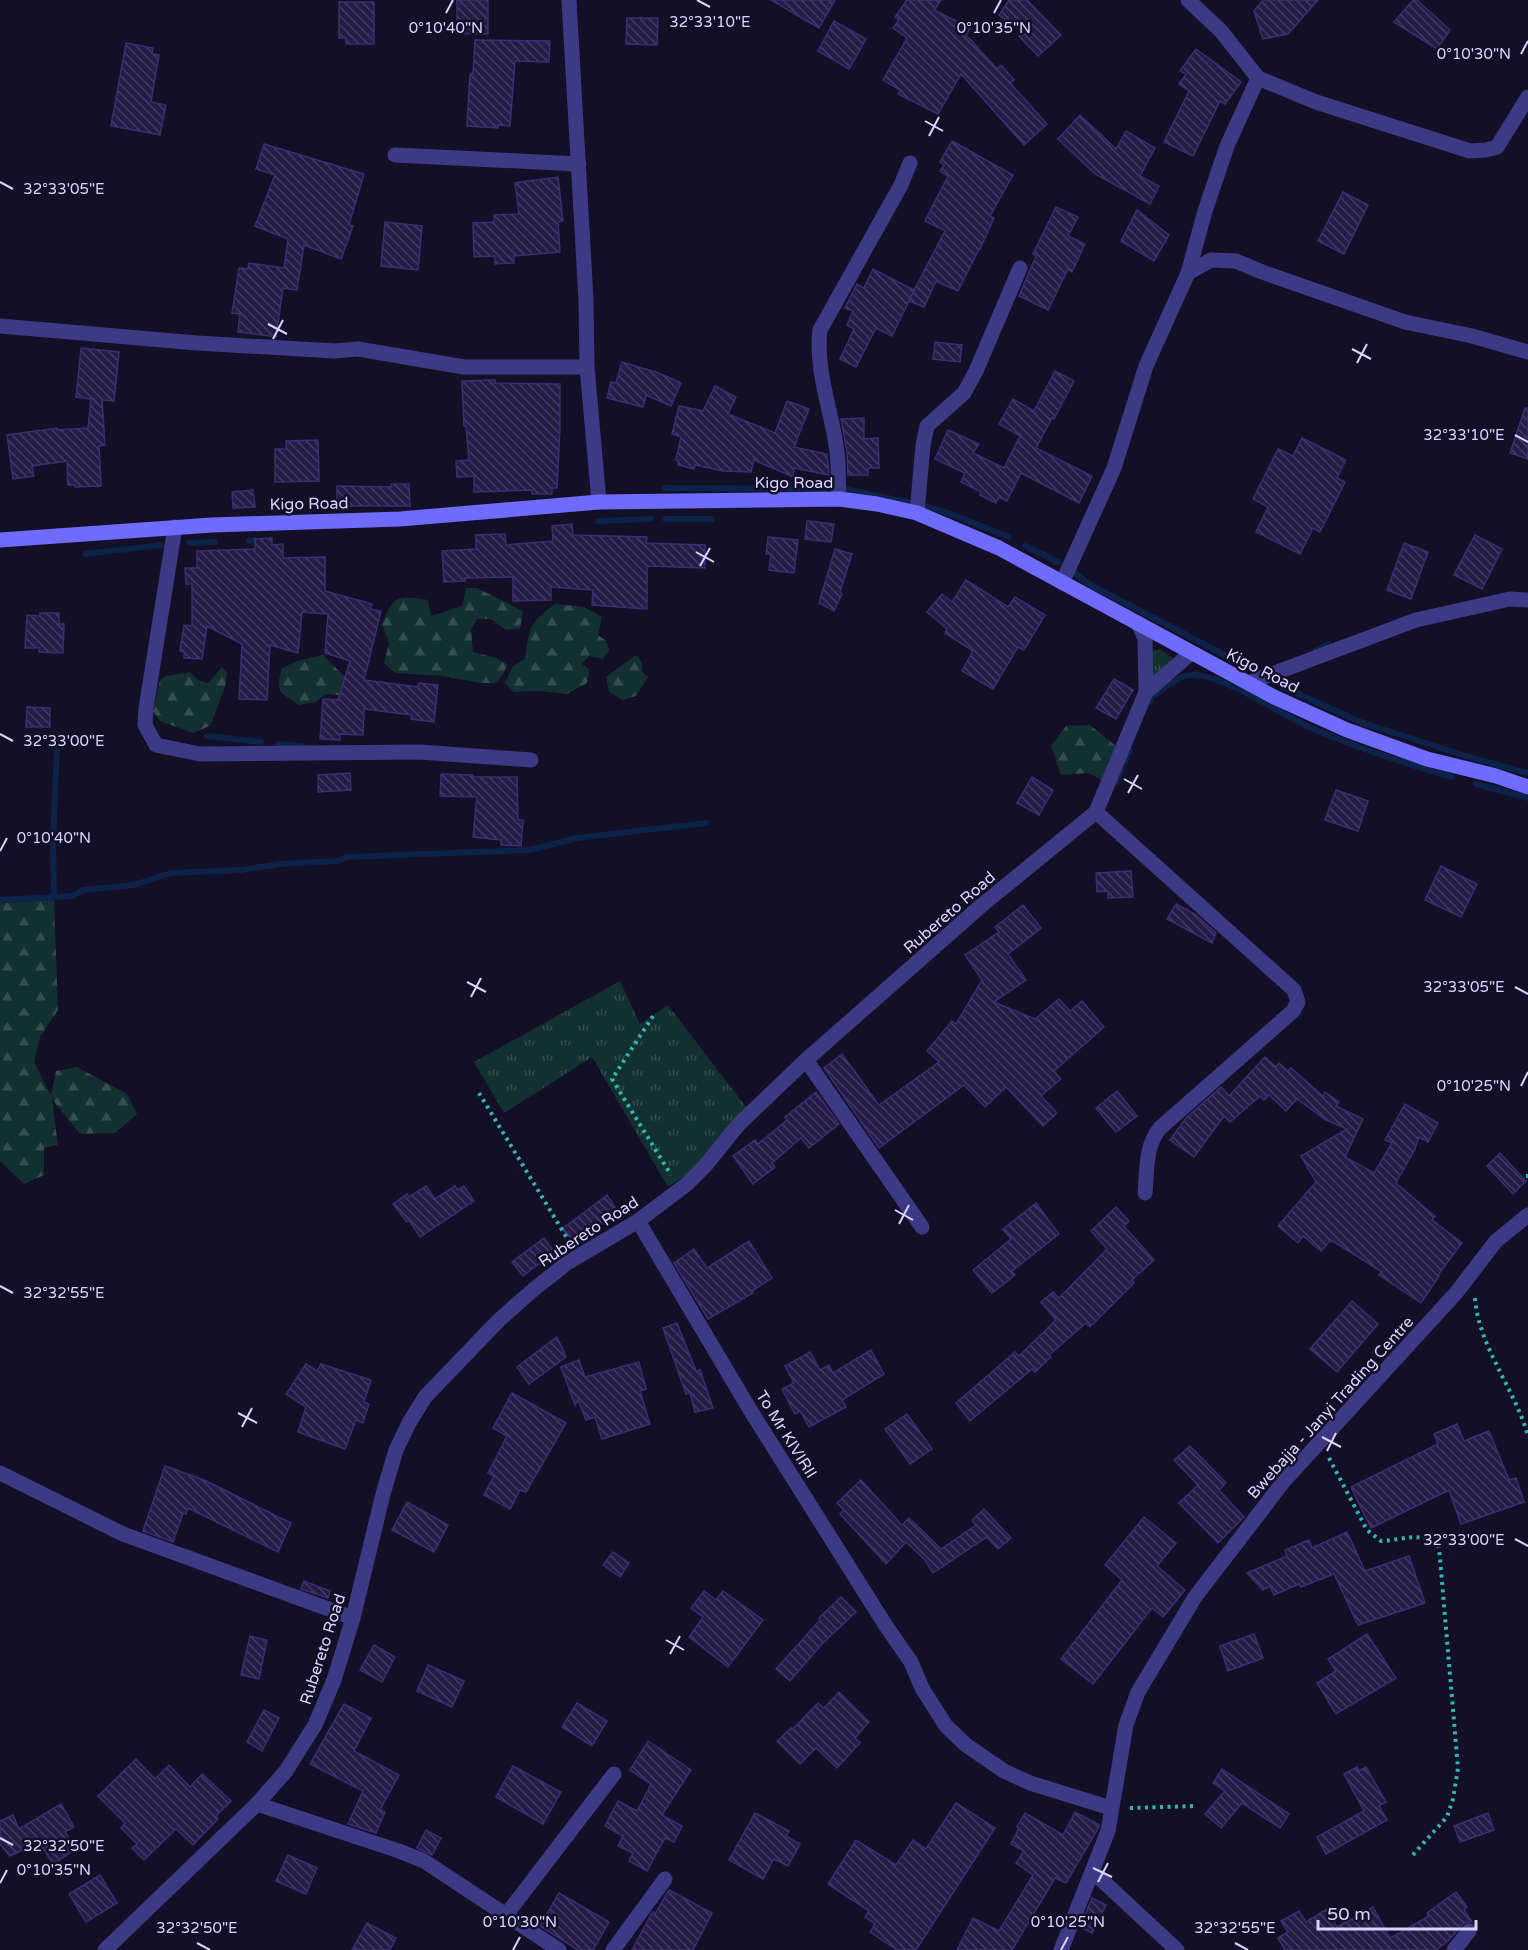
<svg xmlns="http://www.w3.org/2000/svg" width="1528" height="1950" font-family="'Varela Round',sans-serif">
	<defs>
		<pattern id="grass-tufts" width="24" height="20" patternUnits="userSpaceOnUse" patternTransform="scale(1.5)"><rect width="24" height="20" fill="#12302f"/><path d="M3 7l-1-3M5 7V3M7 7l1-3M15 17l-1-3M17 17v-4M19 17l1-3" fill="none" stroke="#344d4e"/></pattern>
		<pattern id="forest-firs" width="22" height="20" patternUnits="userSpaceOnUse" patternTransform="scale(1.5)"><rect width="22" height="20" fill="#12302f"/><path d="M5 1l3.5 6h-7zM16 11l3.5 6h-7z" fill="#344d4e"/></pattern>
		<pattern id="building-back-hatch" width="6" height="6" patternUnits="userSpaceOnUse" patternTransform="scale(1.5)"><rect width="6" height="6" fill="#241b47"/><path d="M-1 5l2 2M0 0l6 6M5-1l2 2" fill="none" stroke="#433b63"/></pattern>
	</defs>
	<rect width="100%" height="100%" fill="#130f26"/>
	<g fill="url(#grass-tufts)">
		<path d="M1160,649L1178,662L1150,683L1151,657L1153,651Z"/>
		<path d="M620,981L640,1024L668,1005L746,1107L692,1171L668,1187L592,1057L504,1113L474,1062Z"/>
	</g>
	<g fill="url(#forest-firs)">
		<path d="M466,588H477L523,611L520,628L506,630L491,619H477L471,630L473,652L496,658L508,665L497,683H481L443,676L395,673L384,663L389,643L382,624C394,595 397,595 428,600L431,616L462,606Z"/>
		<path d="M555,604L584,607L602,617L598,635L605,640L610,650L603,659L589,656L582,664L589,669L587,683L567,694L540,691L514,692L505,683L513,666L525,659C529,629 529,622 555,604Z"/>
		<path d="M323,655L349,681L350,696L326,694L315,702L299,705C279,691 275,694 282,668L297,661Z"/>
		<path d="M636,655L642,662V671L648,677L636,696L623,700L609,692L606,677Z"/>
		<path d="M222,667L227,672L225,687L210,726L193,733L160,721L153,711L160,680L166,676L190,672L198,680L208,683Z"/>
		<path d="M1090,725L1116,746L1101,780L1089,773L1061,775L1051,746L1066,726Z"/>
		<path d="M54,900L58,1010L40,1037L34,1062L51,1096L56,1071L77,1067L127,1094L137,1114L115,1133L80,1134L52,1099L58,1145L44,1148V1175L24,1184L0,1161V903Z"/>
	</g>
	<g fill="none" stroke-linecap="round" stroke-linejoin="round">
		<g stroke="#0c2248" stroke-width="6">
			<path d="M665,488L826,489"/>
			<path d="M844,489L912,503"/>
			<path d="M926,506L951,514L1009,537"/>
			<path d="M665,519H712"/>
			<path d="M598,521L651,519"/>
			<path d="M249,541L254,540"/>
			<path d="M189,543L215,542"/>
			<path d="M1025,546L1058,562"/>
			<path d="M86,554L161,545"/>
			<path d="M1076,574L1089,584L1261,674"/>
			<path d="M1316,650L1329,644"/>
			<path d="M1283,687L1363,723L1479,760L1528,773"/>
			<path d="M1150,702L1152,697C1164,689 1178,675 1192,675C1220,673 1281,714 1309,727C1355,747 1403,763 1452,777"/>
			<path d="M207,736L261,742"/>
			<path d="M278,744L302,746"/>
			<path d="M1116,782L1130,750"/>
			<path d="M1476,784L1528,798"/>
			<path d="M54,896L53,842L57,747"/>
			<path d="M0,900L72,896L83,890L134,885L171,873L241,870L280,864L337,861L347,857L530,850L577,838L706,823"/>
		</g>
	</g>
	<g fill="url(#building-back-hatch)" stroke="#3b2d73" stroke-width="1.5">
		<rect x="457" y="0" width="31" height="34"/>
		<path d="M771,0H835L819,28Z"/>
		<path d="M907,0H941L934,10L970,28L966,36L970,39L997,69L1001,65L1014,80L1010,83L1047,124L1024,145L961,74L938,114L898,94L900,90L883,80L907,38L893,28L899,20L895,17Z"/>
		<path d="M1009,0H1027L1061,35L1038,56L1019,36L1023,32L999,15Z"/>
		<path d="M1263,0H1318L1288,34L1263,39L1254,11Z"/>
		<path d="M1413,0H1417L1450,30L1437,49L1394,22Z"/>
		<path d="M339,2H374V44H346V38H339Z"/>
		<path d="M627,18H658L657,45L626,44Z"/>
		<path d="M834,21L866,39L849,69L818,51Z"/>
		<path d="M475,40L550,41L549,62L515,61L510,126L498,125V128L467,126L470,74H473Z"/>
		<path d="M126,43L153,48L152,54L159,55L151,102L166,105L160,135L111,126Z"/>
		<path d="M1196,49L1241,82L1225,104L1220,101L1193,156L1164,142L1189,91L1179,84L1186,74L1180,71Z"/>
		<path d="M1080,115L1116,149L1126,131L1155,148L1140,176L1159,186L1150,204L1095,174L1058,139Z"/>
		<path d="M952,141L1013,175L990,216L994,218L980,249H979L958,291L936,281L924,307L909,301L892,336L876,328L856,367L840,359L854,329L847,325L853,311L845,308L857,284L864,288L873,269L914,290L909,300L945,231L925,221L948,176L940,171L944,165L940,162Z"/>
		<path d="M264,144L364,174L349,225L353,226L341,259L304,245L297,290L283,288L276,337L238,332L240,314L232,313L239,268L248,269L249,263L284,268L288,239L255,226L275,175L256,169Z"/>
		<path d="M558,177L563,221L558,222L560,252L514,256V263L495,264V256L474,257L473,223L494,222V215L519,214L515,183Z"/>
		<path d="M1343,192L1368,205L1344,254L1318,241Z"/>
		<path d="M1056,207L1078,217L1068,236L1085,244L1072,272L1068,269L1048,310L1019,296L1036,256L1033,254Z"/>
		<path d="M1137,210L1169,235L1154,261L1121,241Z"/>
		<path d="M385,222L422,226L418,270L381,266Z"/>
		<path d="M935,342L962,345L960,362L933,359Z"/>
		<path d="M81,348L119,352L114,401L102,400L105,445L99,446L101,486L75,487V485H68L67,461L32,466L34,476L13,479L7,435L57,428V430L88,428L91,399L76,397Z"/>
		<path d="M622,362L656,372L681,383L671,406L646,395L643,407L607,398L611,382L616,383Z"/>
		<path d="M1055,371L1074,381L1054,419L1052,418L1036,448L1092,476L1079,503L1021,473L1007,501L999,497L996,503L980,495L981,492L961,482L965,473L935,459L948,430L979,444L973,453L1004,468L1020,436L999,424L1013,399L1034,411Z"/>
		<path d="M495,380V383L560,384V428L557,488H552V494H532V490L474,492V476L457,477L456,461L469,460L466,426H464L462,381Z"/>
		<path d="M715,386L736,397L728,414L775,433L787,401L809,409L794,447L827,454L829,475L794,468L793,477L754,460L751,472L723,471L695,465L694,469L678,465V461L676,460L681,437L672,434L679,406L703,411Z"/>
		<path d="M1525,408H1528V459L1510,453Z"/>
		<path d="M864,418V439L878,438L879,468H868V475H848L847,451L841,419Z"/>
		<path d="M1302,438L1346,460L1337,478L1345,482L1320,532L1313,528L1300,554L1256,532L1268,507L1253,499L1278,449L1293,456Z"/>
		<path d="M318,440L319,481L275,482V449H286V441Z"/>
		<path d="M391,484H409L410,506H337V486L391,487Z"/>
		<path d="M253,490L255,507L233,508L232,492Z"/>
		<path d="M807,521L834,524L831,542L805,539Z"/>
		<path d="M572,524L573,535L647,537L646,543L705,545V568L647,566V609L592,605L593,590L551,587V600L513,601V577L465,578V581L444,582L442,551L476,549V535L505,534L506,545L553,541L552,526Z"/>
		<path d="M1475,535L1502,549L1482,589L1454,575Z"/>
		<path d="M768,537L798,540L794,573L769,570L771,554H766Z"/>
		<path d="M272,538V545L283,544V558L325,557V591L372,604L370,609L381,611L364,680L418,687L419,683L438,685L434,722L411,719L412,715L364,709L363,735L340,734V740L320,739L323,699L338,700L350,661L325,653L328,614L302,612L298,653L270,645L267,700L239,699L242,644L207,626L202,659L184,658V652L180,651L184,625L192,626V584H186L185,568H197V551L255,549V539Z"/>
		<path d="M1404,543L1428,552L1411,599L1387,590Z"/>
		<path d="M835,549L852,554L840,592L842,594L834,611L819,603Z"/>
		<path d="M966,580L1008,607L1015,597L1045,615L1024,650L1018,647L993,689L962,671L973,651L945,633L947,629L927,612L942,594L952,602Z"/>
		<path d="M40,613H59V624H64L63,653L39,652V648H25L27,615L40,616Z"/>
		<path d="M1114,679L1133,690L1116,719L1096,708Z"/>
		<path d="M27,707L50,708V727H26Z"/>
		<path d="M350,773L351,790L318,792V775Z"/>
		<path d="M441,774L473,775V777H517L518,820H523L521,846L501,845V840L473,837L477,797L440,796Z"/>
		<path d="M1032,777L1053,790L1039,815L1017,803Z"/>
		<path d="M1336,790L1368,801L1358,831L1325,820Z"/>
		<path d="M1441,866L1477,884L1461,917L1425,900Z"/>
		<path d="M1131,871L1133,897L1108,898V891L1097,892L1096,873Z"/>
		<path d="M1176,904L1195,914L1216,933L1212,943L1167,919Z"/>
		<path d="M1023,905L1041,928L1008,954L1026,980L994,1002L1035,1019L1059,999L1070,1011L1082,1001L1104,1027L1054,1071L1061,1079L1041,1096L1057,1113L1043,1126L1006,1087L985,1107L964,1085L879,1148L824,1068L842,1054L879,1105L939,1062L927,1051L952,1021L956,1024L982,980L965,955L999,932L995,927Z"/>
		<path d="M1265,1057L1276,1067L1279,1063L1288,1071L1291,1068L1323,1096L1325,1092L1339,1102L1336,1106L1363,1119L1345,1157L1374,1173L1392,1143L1385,1140L1405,1104L1438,1123L1428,1142L1419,1137L1415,1149L1396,1183L1435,1216L1432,1220L1462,1243L1438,1275L1439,1276L1421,1303L1379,1275L1382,1272L1331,1240L1321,1251L1303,1236L1298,1243L1278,1226L1316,1182L1301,1156L1347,1129L1326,1120L1297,1099L1286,1111L1269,1095L1264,1100L1260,1096L1230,1122L1224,1116L1194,1157L1170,1140L1186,1118L1221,1087L1229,1096Z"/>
		<path d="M1117,1091L1137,1116L1116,1132L1096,1108Z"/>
		<path d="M816,1092L839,1124L809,1148L801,1138L772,1163L775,1167L753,1184L733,1156L755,1140L758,1144L787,1120L785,1117Z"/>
		<path d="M1500,1153L1526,1181L1513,1194L1487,1166Z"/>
		<path d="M426,1186L435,1199L455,1186L458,1190L464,1186L474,1201L420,1237L409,1220L407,1222L393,1204L407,1194L409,1197Z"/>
		<path d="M607,1195L618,1212L576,1243L562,1229Z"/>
		<path d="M1036,1203L1059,1234L1012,1271L1015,1275L992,1293L973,1270L1011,1239L1003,1229Z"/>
		<path d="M1116,1207L1129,1221L1124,1226L1154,1260L1132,1280L1134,1283L1090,1327L1086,1323L1049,1355L1051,1357L1035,1372L1032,1369L970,1421L956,1403L1015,1352L1019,1356L1056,1320L1041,1302L1053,1292L1059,1298L1107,1249L1091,1231Z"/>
		<path d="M544,1238L554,1252L523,1276L512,1262Z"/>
		<path d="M749,1241L772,1278L752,1291L753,1293L708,1319L674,1263L694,1249L707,1268Z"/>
		<path d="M1352,1301L1378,1324L1337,1372L1310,1349Z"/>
		<path d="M677,1323L696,1371L700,1370L713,1408L695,1412L690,1393L686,1394L663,1328Z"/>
		<path d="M557,1337L566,1357L529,1384L517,1367Z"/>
		<path d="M871,1350L884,1374L842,1400L846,1407L809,1427L800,1411L795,1414L782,1389L794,1383L785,1366L810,1352L820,1370L829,1365L833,1373Z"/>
		<path d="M579,1360L585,1377L639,1362L646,1389L640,1391L650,1424L602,1439L595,1417L586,1420L578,1400L575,1405L561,1367Z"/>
		<path d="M306,1364L317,1371L321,1364L371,1380L364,1402L369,1404L363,1423L356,1420L345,1449L298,1432L306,1407L286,1394Z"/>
		<path d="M512,1393L566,1423L526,1492L520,1490L510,1509L484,1495L494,1476L488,1473L507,1436L493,1428Z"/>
		<path d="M907,1414L932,1449L910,1464L885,1429Z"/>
		<path d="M1457,1424L1464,1441L1489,1431L1509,1480L1516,1478L1524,1502L1461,1524L1449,1490L1371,1528L1351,1487L1438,1444L1434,1434Z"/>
		<path d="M1190,1446L1226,1483L1219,1490L1244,1517L1218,1543L1179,1503L1198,1485L1174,1460Z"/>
		<path d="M165,1466L204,1480L291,1523L278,1552L188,1508L186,1514L183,1513L173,1542L143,1531Z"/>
		<path d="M861,1480L902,1525L909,1518L941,1549L976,1525L972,1520L984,1509L1011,1538L998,1549L987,1537L933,1573L925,1560L906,1542L886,1564L840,1514L844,1510L837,1503Z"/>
		<path d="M407,1502L448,1525L434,1552L392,1530Z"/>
		<path d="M1144,1517L1176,1543L1157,1566L1185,1590L1163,1617L1152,1608L1093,1684L1061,1659L1122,1580L1105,1565Z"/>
		<path d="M1347,1532L1365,1571L1409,1556L1425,1603L1358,1625L1334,1574L1301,1587L1299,1584L1274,1595L1270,1586L1263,1590L1247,1573L1287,1556L1285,1550L1309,1540L1312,1548Z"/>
		<path d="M613,1552L629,1563L620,1577L603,1565Z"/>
		<path d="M304,1581L330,1591L328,1598L301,1589Z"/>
		<path d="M704,1591L716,1600L723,1591L763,1620L728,1667L689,1637L703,1617L691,1608Z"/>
		<path d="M841,1597L856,1612L822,1644L790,1681L776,1669L820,1620L819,1618Z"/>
		<path d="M1254,1634L1263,1658L1228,1671L1220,1646Z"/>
		<path d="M1367,1634L1396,1678L1336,1714L1317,1683L1336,1671L1328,1659Z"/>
		<path d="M250,1636L267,1640L259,1679L241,1675Z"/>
		<path d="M374,1645L395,1657L382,1682L360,1670Z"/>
		<path d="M428,1665L464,1681L452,1707L417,1691Z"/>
		<path d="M839,1692L869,1722L855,1738L860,1743L837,1768L816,1748L800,1764L777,1741L791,1728L792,1730L818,1703L824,1708Z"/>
		<path d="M577,1703L607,1721L592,1746L562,1727Z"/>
		<path d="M344,1704L371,1718L354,1751L399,1775L380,1810L385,1812L376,1833L348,1824L363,1791L310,1764Z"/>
		<path d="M264,1710L279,1718L262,1751L247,1742Z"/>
		<path d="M648,1741L691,1770L662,1815L682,1826L674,1842L665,1838L647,1871L629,1861L633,1853L618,1846L623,1836L605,1826L618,1801L637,1811L651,1784L630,1770Z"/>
		<path d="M136,1759L155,1779L169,1765L190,1787L202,1774L231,1801L216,1816L218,1819L193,1845L176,1829L144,1860L132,1848L137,1844L121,1828L125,1823L98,1796Z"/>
		<path d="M513,1766L561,1792L543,1824L496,1797Z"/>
		<path d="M1357,1767L1359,1771L1366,1767L1386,1802L1379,1806L1387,1820L1326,1854L1317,1837L1364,1811L1344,1774Z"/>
		<path d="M1222,1769L1289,1814L1280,1828L1242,1803L1221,1828L1205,1814L1225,1791L1213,1783Z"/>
		<path d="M956,1803L995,1828L916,1950H897L870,1932L875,1924L865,1917L869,1911L828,1884L856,1840L896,1865L913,1840L926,1849Z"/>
		<path d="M61,1804L74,1827L65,1832L76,1849L53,1864L39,1842L10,1856L0,1844V1821L13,1815L19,1829Z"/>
		<path d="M1075,1812L1099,1825V1827L1066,1883L1055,1878L1012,1950H957L973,1918L999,1931L1033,1875L1016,1863L1024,1851L1011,1844L1019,1828L1017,1827L1025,1813L1063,1835Z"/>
		<path d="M755,1813L789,1831L786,1836L800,1844L788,1866L774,1859L763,1879L729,1860Z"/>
		<path d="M1488,1813L1494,1830L1460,1842L1454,1826Z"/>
		<path d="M426,1830L441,1838L432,1855L417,1848Z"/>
		<path d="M288,1855L317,1868L306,1894L276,1881Z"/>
		<path d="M100,1875L117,1903L86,1922L69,1894Z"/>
		<path d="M669,1890L712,1913L693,1950H632L651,1915L653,1912L655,1914Z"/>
		<path d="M1456,1892L1467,1907L1464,1910L1472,1922H1466L1462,1925L1449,1940L1436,1950H1285L1278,1938L1288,1932L1281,1921L1299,1911L1306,1922L1327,1909L1337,1927L1373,1907L1390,1938L1429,1916L1427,1913Z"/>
		<path d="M559,1893L609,1922L593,1950H578L540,1926Z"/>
		<path d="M1092,1898L1106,1905L1092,1933L1080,1927Z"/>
		<path d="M367,1923L396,1938L390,1950H352Z"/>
	</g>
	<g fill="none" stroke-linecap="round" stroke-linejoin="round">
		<g stroke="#2fb8b0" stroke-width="4" stroke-dasharray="3 4.5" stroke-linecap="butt">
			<path d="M653,1016L612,1079L671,1175"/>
			<path d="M479,1093L570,1243"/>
			<path d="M1526,1176H1528"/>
			<path d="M1475,1298C1479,1348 1515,1389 1528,1436"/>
			<path d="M1329,1458L1367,1530L1381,1541C1405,1540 1419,1530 1439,1547L1458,1768L1453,1799L1447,1817L1410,1858"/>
			<path d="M1130,1808L1196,1806"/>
		</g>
		<g stroke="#3d3a85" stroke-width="15">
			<path d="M569,0L586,300L587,367L599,502"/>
			<path d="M1188,0L1221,31L1258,78L1316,102L1470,151L1486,150L1497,147L1528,97"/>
			<path d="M395,155L579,164"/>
			<path d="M1188,273L1211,260L1236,261L1262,272L1405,322L1472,336L1528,352"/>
			<path d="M0,326L197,343L335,351L358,349L464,367H587"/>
			<path d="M839,499C838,484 839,467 837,452C832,411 815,371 820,330L901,185L910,163"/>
			<path d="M917,513L923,445L927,426L964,393L976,371L1020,268"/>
			<path d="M175,527L146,708L145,725L156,745L200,754L420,752L531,760"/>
			<path d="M1062,583L1114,468L1146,366L1188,273L1205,211L1227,146L1258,78"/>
			<path d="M1138,623L1145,638L1146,692"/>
			<path d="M1248,683L1416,620L1510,599L1528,600"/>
			<path d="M1096,812L1294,990L1298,1002L1293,1011L1160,1128C1145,1146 1147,1171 1145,1193"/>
			<path d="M806,1060L922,1227"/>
			<path d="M638,1221L752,1413L886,1626L911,1662L922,1688L946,1726L966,1745L1004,1771L1030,1783L1111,1808"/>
			<path d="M0,1473L123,1534L353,1618"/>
			<path d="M257,1804L399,1851L424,1861L559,1950"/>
			<path d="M1092,1871L1177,1950"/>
			<path d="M506,1915L614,1774"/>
			<path d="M105,1950L257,1804L286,1771L315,1725L334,1680L353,1618L383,1494L396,1450L409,1423L425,1397L499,1320L533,1290L567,1263L638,1221L687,1184L705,1166L739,1124L806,1060L982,905L1096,812L1146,692L1191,653"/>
			<path d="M613,1950L665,1879"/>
			<path d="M1061,1950L1108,1831L1126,1725L1138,1692L1195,1597L1284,1481L1456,1293L1496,1241L1528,1215"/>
			<path d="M1454,1950L1469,1931"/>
		</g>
		<path stroke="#6f6bff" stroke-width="15" d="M0,540L212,525L400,519L599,502L839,499L877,504L917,513L999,548L1274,697L1347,730L1427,759L1496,776L1528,787"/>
	</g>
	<path fill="none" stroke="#d9d4ff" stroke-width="2" d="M697,0L710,7M446,13L453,0M994,13L1001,0M1521,54L1528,41M925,121L943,131M929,136L939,117M0,182L13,189M268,324L287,334M273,339L283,320M1352,349L1371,359M1357,363L1367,344M1515,435L1528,442M696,552L714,562M700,566L710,548M0,734L13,741M1124,779L1142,789M1128,793L1138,775M0,851L7,838M467,982L486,992M1515,987L1528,994M471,997L481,978M1521,1086L1528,1072M895,1210L913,1220M899,1224L909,1205M0,1286L13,1293M238,1413L257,1423M242,1427L252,1408M1322,1437L1341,1447M1327,1451L1336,1433M1515,1539L1528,1546M666,1640L684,1650M670,1654L680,1636M0,1838L13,1845M1093,1868L1112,1877M1098,1882L1108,1863M0,1883L7,1870M197,1943L210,1950M1235,1943L1248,1950M513,1950L520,1937M1061,1950L1068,1937"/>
	<g text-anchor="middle" stroke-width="5" stroke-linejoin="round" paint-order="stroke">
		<g font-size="16" fill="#d9d4ff" stroke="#130f26">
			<text x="794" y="488">Kigo Road</text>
			<text transform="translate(309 503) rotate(-1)" y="6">Kigo Road</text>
			<text transform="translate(1263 670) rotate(27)" y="6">Kigo Road</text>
			<text transform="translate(949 912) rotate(-41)" y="6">Rubereto Road</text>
			<text transform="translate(588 1231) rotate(-33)" y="6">Rubereto Road</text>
			<text transform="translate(1330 1407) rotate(-48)" y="6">Bwebajja - Janyi Trading Centre</text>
			<text transform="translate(787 1434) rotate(58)" y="6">To Mr KIVIRII</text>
			<text transform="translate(322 1649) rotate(-72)" y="6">Rubereto Road</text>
		</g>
	</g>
	<g font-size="15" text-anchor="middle" fill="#d9d4ff" stroke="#130f26" stroke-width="5" stroke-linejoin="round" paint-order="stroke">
		<text x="710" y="27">32°33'10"E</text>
		<text x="446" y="33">0°10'40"N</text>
		<text x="994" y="33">0°10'35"N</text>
		<text x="1474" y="59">0°10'30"N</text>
		<text x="64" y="194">32°33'05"E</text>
		<text x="1464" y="440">32°33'10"E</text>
		<text x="64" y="746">32°33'00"E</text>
		<text x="54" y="843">0°10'40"N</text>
		<text x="1464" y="992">32°33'05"E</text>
		<text x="1474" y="1091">0°10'25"N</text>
		<text x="64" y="1298">32°32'55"E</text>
		<text x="1464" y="1545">32°33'00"E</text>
		<text x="64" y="1851">32°32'50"E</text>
		<text x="54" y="1875">0°10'35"N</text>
		<text x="520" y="1927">0°10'30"N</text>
		<text x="1068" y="1927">0°10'25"N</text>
		<text x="197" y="1933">32°32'50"E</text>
		<text x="1235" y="1933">32°32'55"E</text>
	</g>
	<path d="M1318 1920v9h158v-9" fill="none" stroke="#d9d4ff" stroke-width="3"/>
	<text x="1327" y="1920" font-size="18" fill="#d9d4ff" stroke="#130f26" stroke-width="4.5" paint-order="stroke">50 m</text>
</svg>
